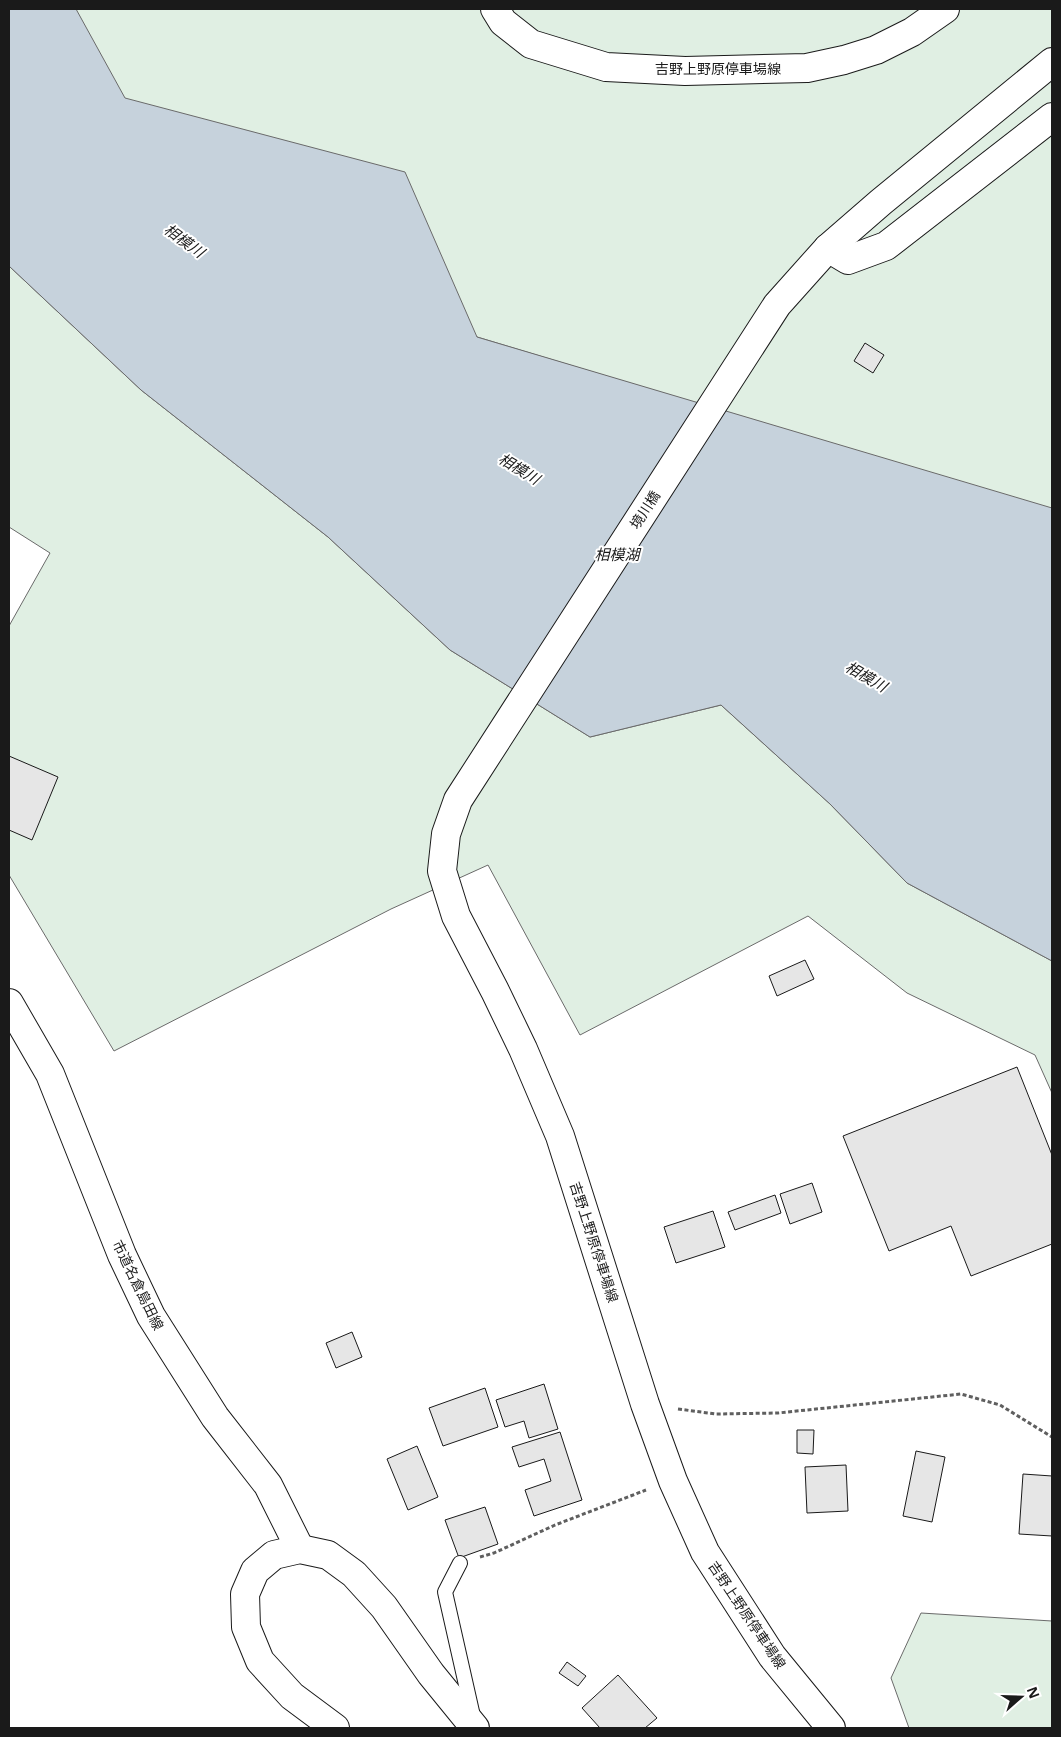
<svg xmlns="http://www.w3.org/2000/svg" width="1061" height="1737" font-family="'Open Sans','Noto Sans JP',sans-serif">
	<rect width="100%" height="100%" fill="#fff"/>
	<g fill="#e0efe3" stroke="#6a6a6a">
		<path d="M34,9H1052V511L477,337L177,200Z"/>
		<path d="M9,266L141,390L328,537L450,650L590,737L721,705L830,804L907,883L1052,961V1093L1035,1055L907,993L808,916L580,1035L488,865L391,909L114,1051L9,875V626L50,553L9,527Z"/>
		<path d="M921,1613L1052,1621V1728H909L891,1678Z"/>
	</g>
	<path fill="#c6d2dc" stroke="#6a6a6a" d="M9,9H76L125,98L405,172L477,337L1052,508V961L907,883L830,804L721,705L590,737L450,650L328,537L141,390L9,266Z"/>
	<g fill="#e6e6e6" stroke="#1a1a1a">
		<path d="M865,343L884,355L873,373L854,361Z"/>
		<path d="M9,756L58,777L32,840L9,830Z"/>
		<path d="M805,960L814,979L777,996L769,976Z"/>
		<path d="M1017,1067L1052,1155V1244L971,1276L951,1226L889,1251L843,1136Z"/>
		<path d="M812,1183L822,1212L790,1224L780,1194Z"/>
		<path d="M775,1195L781,1213L735,1230L728,1212Z"/>
		<path d="M713,1211L725,1247L676,1263L664,1227Z"/>
		<path d="M352,1332L362,1357L336,1368L326,1343Z"/>
		<path d="M544,1384L558,1429L529,1438L524,1421L505,1427L496,1400Z"/>
		<path d="M485,1388L498,1427L443,1446L429,1408Z"/>
		<path d="M797,1430H814L813,1454L797,1453Z"/>
		<path d="M560,1432L582,1500L534,1516L525,1490L551,1481L544,1459L519,1467L512,1447Z"/>
		<path d="M417,1446L438,1497L408,1510L387,1459Z"/>
		<path d="M916,1451L945,1457L932,1522L903,1516Z"/>
		<path d="M846,1465L848,1511L807,1513L805,1467Z"/>
		<path d="M1023,1474L1052,1476V1536L1019,1534Z"/>
		<path d="M485,1507L498,1544L459,1558L445,1520Z"/>
		<path d="M567,1662L586,1676L578,1686L559,1673Z"/>
		<path d="M618,1675L657,1718L645,1728H600L582,1708Z"/>
	</g>
	<g fill="none" stroke-linecap="round" stroke-linejoin="round">
		<defs>
			<path id="lane" d="M460,1563L445,1592L473,1716"/>
			<path id="street" d="M828,248L848,260L886,246L1052,117"/>
			<g id="secondary">
				<path d="M495,9L503,22L531,44L606,67L685,71L807,68L844,60L876,50L912,32L945,9"/>
				<path d="M9,1003L50,1074L122,1255L151,1316L215,1417L268,1485L300,1549"/>
				<path d="M335,1728L292,1696L260,1661L246,1627L245,1594L255,1571L274,1555L300,1549L328,1555L354,1574L384,1607L431,1674L475,1728"/>
				<path d="M831,1728L772,1656L705,1552L673,1481L645,1404L560,1136L523,1049L495,991L456,916L442,871L446,834L458,800L777,305L828,248L881,202L1052,62"/>
			</g>
		</defs>
		<use href="#lane" stroke="#1a1a1a" stroke-width="16"/>
		<use href="#street" stroke="#1a1a1a" stroke-width="30"/>
		<use href="#secondary" stroke="#1a1a1a" stroke-width="30"/>
		<g stroke="#5f5f5f" stroke-width="3" stroke-dasharray="4 2.5" stroke-linecap="butt">
			<path d="M678,1409L716,1414L778,1413L961,1394L1000,1405L1052,1437"/>
			<path d="M480,1557L494,1553L555,1525L646,1490"/>
		</g>
		<use href="#lane" stroke="#fff" stroke-width="14"/>
		<use href="#street" stroke="#fff" stroke-width="28"/>
		<use href="#secondary" stroke="#fff" stroke-width="28"/>
	</g>
	<g text-anchor="middle" stroke-width="4" stroke-linejoin="round" paint-order="stroke">
		<g font-size="14" fill="#1a1a1a" stroke="#fff">
			<text x="718" y="74">吉野上野原停車場線</text>
			<text transform="translate(645 510) rotate(-57)" y="5">境川橋</text>
			<text transform="translate(594 1242) rotate(72)" y="5">吉野上野原停車場線</text>
			<text transform="translate(138 1285) rotate(64)" y="5">市道名倉島田線</text>
			<text transform="translate(747 1615) rotate(56)" y="5">吉野上野原停車場線</text>
		</g>
		<g font-size="15" font-style="italic" fill="#1a1a1a" stroke="#fff">
			<text transform="translate(184 241) rotate(36)" y="5">相模川</text>
			<text transform="translate(519 469) rotate(31)" y="5">相模川</text>
			<text x="617" y="560">相模湖</text>
			<text transform="translate(866 677) rotate(30)" y="5">相模川</text>
		</g>
	</g>
	<rect width="1061" height="1737" fill="none" stroke="#1a1a1a" stroke-width="20"/>
	<g transform="translate(1021 1697) rotate(70)" stroke="#ffffff" stroke-width="4" paint-order="stroke">
	<path d="M0-4L9 19L0 12L-9 19Z" fill="#1a1a1a"/>
	<text y="-8" font-size="14" font-weight="bold" text-anchor="middle" fill="#1a1a1a">N</text>
	</g>
</svg>
